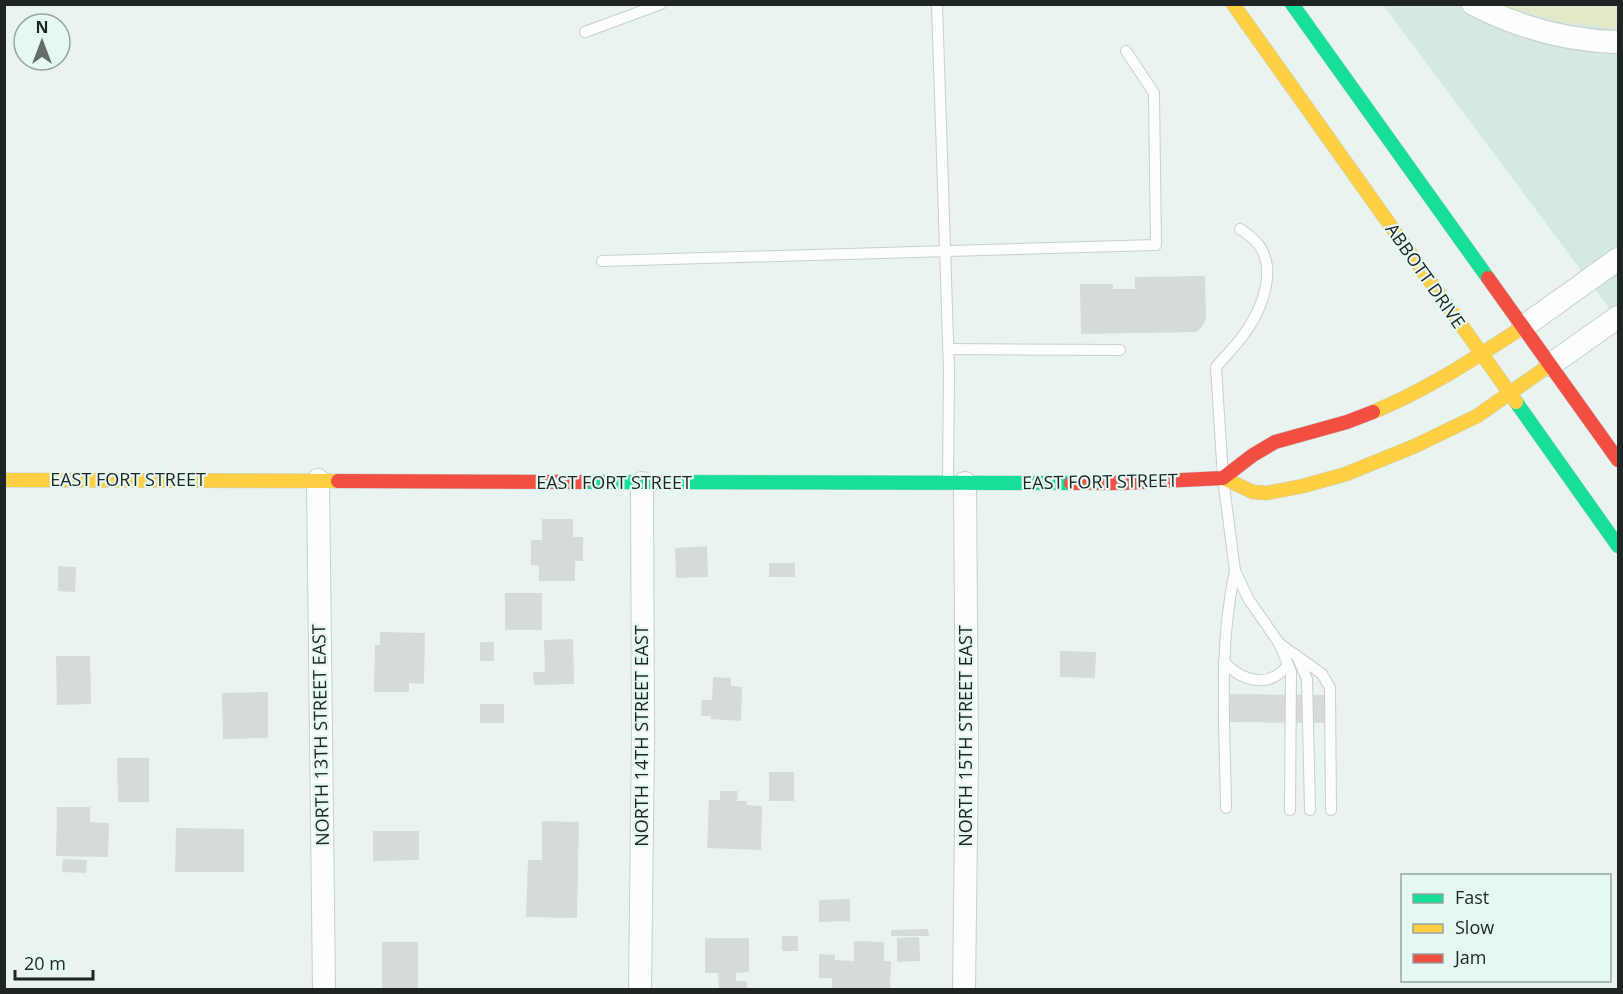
<svg xmlns="http://www.w3.org/2000/svg" width="1623" height="994" font-family="'Open Sans',sans-serif">
	<rect width="100%" height="100%" fill="#e9f4f1"/>
	<path fill="#d4e9e4" d="M1383,5H1618V320Z"/>
	<path fill="#e2e9c7" d="M1503,5H1618V29L1560,22Z"/>
	<g fill="#d4dbd8">
		<path d="M1205,276L1206,319L1202,327L1196,332L1081,334L1080,284H1113V289H1135V277Z"/>
		<path d="M542,519H573V537H583V561H575V581H539V565H531V540H542Z"/>
		<path d="M707,546L708,577L676,578L675,548Z"/>
		<rect x="769" y="563" width="26" height="14"/>
		<path d="M58,566L76,567L75,592L58,591Z"/>
		<rect x="505" y="593" width="37" height="37"/>
		<path d="M380,632L425,633L424,684L409,683V692H374L375,645H380Z"/>
		<path d="M573,639L574,684L534,685L533,672H545L544,640Z"/>
		<rect x="480" y="642" width="14" height="19"/>
		<path d="M1060,651L1096,652L1095,678L1060,677Z"/>
		<path d="M56,656H90L91,704L57,705Z"/>
		<path d="M713,677L731,678V686L742,687L741,721L711,719V716H701L702,700H712Z"/>
		<path d="M268,692V738L223,739L222,693Z"/>
		<path d="M1230,694L1327,695V723L1229,722Z"/>
		<rect x="480" y="704" width="24" height="19"/>
		<path d="M117,758H149V802H118Z"/>
		<rect x="769" y="772" width="25" height="29"/>
		<path d="M720,791H738L737,801H747V805L762,806L761,850L707,848L709,800H720Z"/>
		<path d="M57,807H90V822L109,823L108,857L56,856Z"/>
		<path d="M542,821L579,822L577,918L526,917L528,860H542Z"/>
		<path d="M176,828L244,829V872H175Z"/>
		<path d="M373,831H419V860L373,861Z"/>
		<path d="M63,859L87,860L86,873L62,872Z"/>
		<path d="M850,899V921L819,922V900Z"/>
		<path d="M928,929L929,936H891V930Z"/>
		<rect x="782" y="936" width="16" height="15"/>
		<path d="M919,937L920,961L897,962V938Z"/>
		<path d="M705,938H749V972L736,973V981H747V990H719L718,973H705Z"/>
		<path d="M854,941L884,942V961H891L890,990H832V978H819V954L835,955V960L854,961Z"/>
		<rect x="382" y="942" width="36" height="48"/>
	</g>
	<g fill="none" stroke-linecap="round" stroke-linejoin="round">
		<defs>
			<g id="lane">
				<path d="M937,4L949,370L948,481"/>
				<path d="M585,32L661,4"/>
				<path d="M1240,229C1246,233 1253,238 1258,244C1277,268 1263,305 1249,327C1240,342 1227,354 1216,367L1223,478L1235,571L1249,600L1279,643L1291,672L1290,810"/>
				<path d="M602,261L1156,245L1154,93L1126,51"/>
				<path d="M948,349L1120,350"/>
				<path d="M1280,644L1322,674L1330,688L1331,810"/>
				<path d="M1297,656L1307,679L1310,810"/>
				<path d="M1224,662C1243,682 1269,689 1288,665"/>
				<path d="M1226,808C1225,729 1218,648 1235,571"/>
			</g>
			<g id="street">
				<path d="M1473,4C1518,27 1568,41 1618,42"/>
				<path d="M1523,327L1618,259"/>
				<path d="M1550,365L1618,317"/>
				<path d="M318,480L324,990"/>
				<path d="M640,990L643,738L642,483"/>
				<path d="M964,990L967,753L965,483"/>
			</g>
			<g id="fast">
				<path d="M1292,4L1488,278"/>
				<path d="M1516,402L1618,546"/>
				<path d="M584,482L1071,483"/>
			</g>
			<g id="slow">
				<path d="M1233,4L1516,402"/>
				<path d="M1373,412C1427,390 1475,358 1523,327"/>
				<path d="M1223,478L1253,492L1267,493L1303,486L1346,474L1415,446L1477,416L1550,365"/>
				<path d="M4,480L338,481"/>
			</g>
			<g id="jam">
				<path d="M1488,278L1618,460"/>
				<path d="M338,481L584,482"/>
				<path d="M1071,483H1122L1223,478L1253,455L1275,442L1347,422L1373,412"/>
			</g>
		</defs>
		<use href="#lane" stroke="#c7d0ce" stroke-width="12"/>
		<use href="#street" stroke="#c7d0ce" stroke-width="24"/>
		<use href="#fast" stroke="#c7d0ce" stroke-width="15"/>
		<use href="#slow" stroke="#c7d0ce" stroke-width="15"/>
		<use href="#jam" stroke="#c7d0ce" stroke-width="15"/>
		<use href="#lane" stroke="#fcfdfd" stroke-width="10"/>
		<use href="#street" stroke="#fcfdfd" stroke-width="22"/>
		<use href="#fast" stroke="#16e098" stroke-width="14"/>
		<use href="#slow" stroke="#ffcf43" stroke-width="14"/>
		<use href="#jam" stroke="#f24e42" stroke-width="14"/>
	</g>
	<g text-anchor="middle" stroke-width="4.5" stroke-linejoin="round" paint-order="stroke">
		<g font-size="18" fill="#1e2524" stroke="#e5f8f3">
			<text transform="translate(1425 276) rotate(55)" y="6">ABBOTT DRIVE</text>
			<text x="128" y="486">EAST FORT STREET</text>
			<text transform="translate(1100 482) rotate(-1)" y="6">EAST FORT STREET</text>
			<text x="614" y="489">EAST FORT STREET</text>
			<text transform="translate(321 735) rotate(-91)" y="6">NORTH 13TH STREET EAST</text>
			<text transform="translate(642 736) rotate(-90)" y="6">NORTH 14TH STREET EAST</text>
			<text transform="translate(966 736) rotate(-90)" y="6">NORTH 15TH STREET EAST</text>
		</g>
	</g>
	<rect width="1623" height="994" fill="none" stroke="#1e2524" stroke-width="12"/>
	<rect x="1401" y="874" width="210" height="108" fill="#e5f8f3" stroke="#95a4a0" stroke-width="1.5"/>
	<rect x="1413" y="894" width="30" height="9" fill="#16e098" stroke="#95a4a0" stroke-width="1.5"/>
	<text x="1455" y="904" font-size="18" fill="#1e2524">Fast</text>
	<rect x="1413" y="924" width="30" height="9" fill="#ffcf43" stroke="#95a4a0" stroke-width="1.5"/>
	<text x="1455" y="934" font-size="18" fill="#1e2524">Slow</text>
	<rect x="1413" y="954" width="30" height="9" fill="#f24e42" stroke="#95a4a0" stroke-width="1.5"/>
	<text x="1455" y="964" font-size="18" fill="#1e2524">Jam</text>
	<g transform="translate(42 42)"><circle r="28" fill="#e5f8f3" stroke="#95a4a0" stroke-width="1.5"/>
	<path d="M0-4.5L10 22L0 15L-10 22Z" fill="#656d6c"/>
	<text y="-9" font-size="16" font-weight="bold" text-anchor="middle" fill="#1e2524">N</text>
	</g>
	<path d="M15 970v9h78v-9" fill="none" stroke="#1e2524" stroke-width="3"/>
	<text x="24" y="970" font-size="18" fill="#1e2524" stroke="#e5f8f3" stroke-width="4.5" paint-order="stroke">20 m</text>
</svg>
